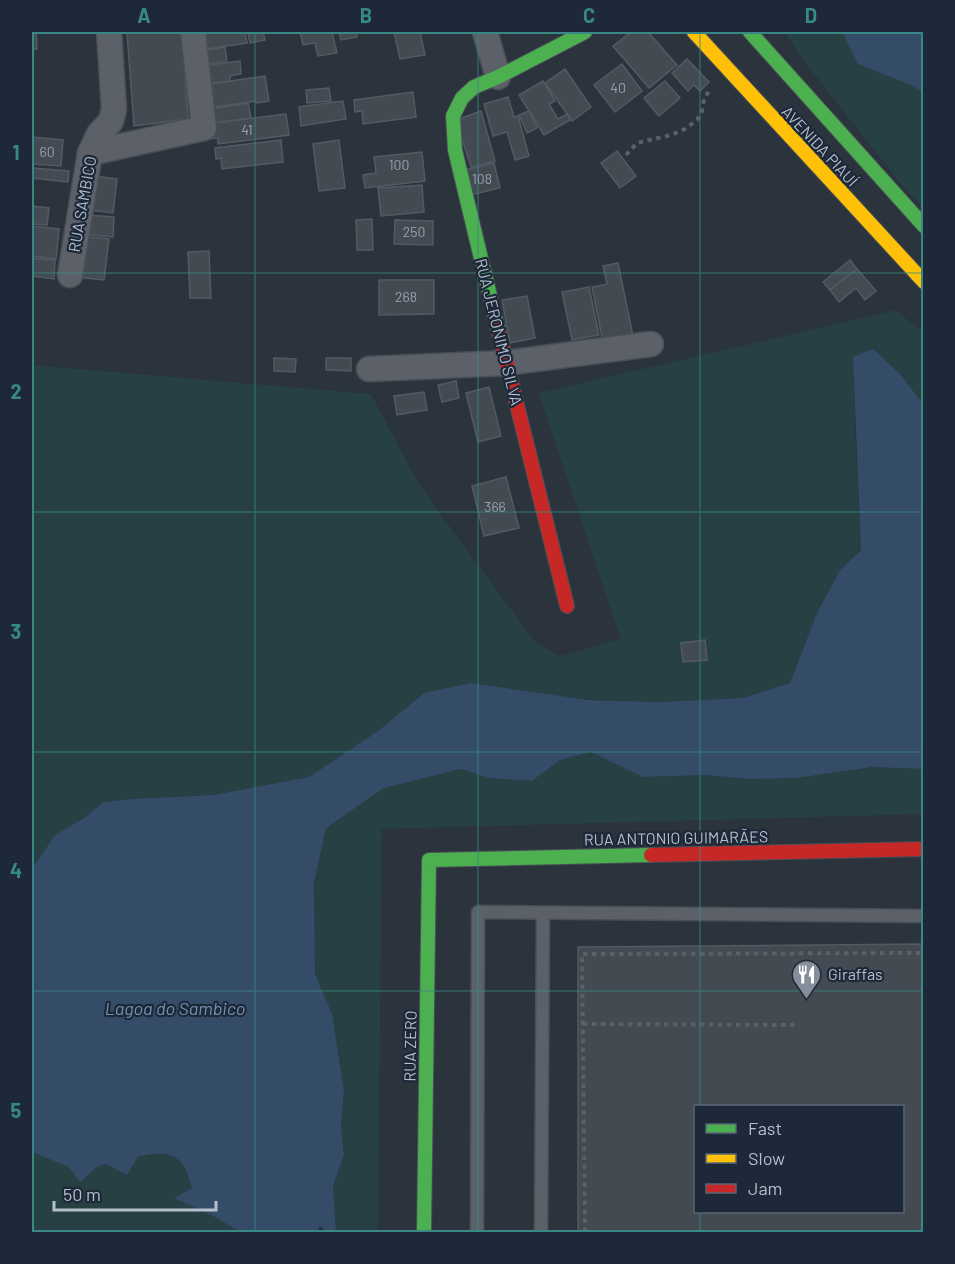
<svg xmlns="http://www.w3.org/2000/svg" width="955" height="1264" font-family="Barlow,sans-serif">
	<rect width="100%" height="100%" fill="#2b333c"/>
	<g fill="#274043">
		<path d="M785,32H923V207L900,183L800,56Z"/>
		<path d="M896,310L923,333V404L854,357L855,427L861,550L840,570L817,613L790,683L743,698L660,702L424,693L378,731L309,777L213,795L132,799L103,802L83,819L56,834L32,868V365L371,394L416,479L455,534L536,643L560,656L621,639L539,393Z"/>
		<path d="M591,752L644,777L705,775L751,779L797,778L872,767L923,769V814L382,829L378,1232H336L333,1186L344,1155L341,1126L344,1091L315,974L314,882L326,828L384,788L461,769L489,778L532,781L560,760Z"/>
		<path d="M32,1152C57,1162 77,1172 106,1164L127,1175L138,1157C153,1153 173,1149 183,1165C187,1172 190,1181 192,1188L175,1198L215,1217L239,1231V1232H32Z"/>
	</g>
	<g fill="#354c68">
		<path d="M842,32H923V92L911,85L858,64Z"/>
		<path d="M873,349L900,374L923,404V769L872,767L797,778L751,779L705,775L643,777L591,752L560,760L532,781L489,778L461,769L384,788L326,828L314,882L315,974L332,1014L344,1091L341,1126L344,1155L333,1186L336,1232H327L320,1226L316,1232H239V1231L215,1217L174,1198L192,1188C190,1181 187,1171 183,1165C173,1150 153,1153 138,1157L127,1175L106,1164L98,1166L80,1182L69,1167L32,1152V868L56,834L83,819L103,802L132,799L213,795L309,777L378,731L424,693L471,683L588,700L660,702L743,698L790,683L817,613L840,570L861,550L853,357Z"/>
	</g>
	<g fill="#434a52" stroke="#535a63" stroke-width="1.5" fill-rule="evenodd">
		<path d="M32,32H36L37,49L32,50Z"/>
		<path d="M127,32H182L188,119L134,126Z"/>
		<path d="M197,32H245L247,43L200,50Z"/>
		<path d="M248,32H263L265,40L250,43Z"/>
		<path d="M300,32H332L337,53L318,56L315,43L303,45Z"/>
		<path d="M339,32H356L357,37L341,40Z"/>
		<path d="M394,32H420L425,55L400,59Z"/>
		<path d="M631,32H648L677,65L649,88L613,46Z"/>
		<path d="M225,47L227,61L203,65L200,51Z"/>
		<path d="M687,59L709,82L700,91L694,85L688,91L672,73Z"/>
		<path d="M240,61L241,74L230,76V81L205,84L202,66Z"/>
		<path d="M622,64L642,91L615,112L594,85Z"/>
		<path d="M565,69L591,107L572,121L545,83Z"/>
		<path d="M265,76L269,101L256,103V101L208,108L204,85Z"/>
		<path d="M543,81L555,101L549,104L558,119L567,114L570,120L544,135L519,95Z"/>
		<path d="M665,81L680,98L659,116L644,98Z"/>
		<path d="M329,88L331,101L307,103L306,90Z"/>
		<path d="M413,92L416,117L363,124L362,111L355,112L354,100Z"/>
		<path d="M508,97L514,117L518,116L529,156L515,160L507,132L493,136L484,104Z"/>
		<path d="M343,101L346,119L301,126L299,107Z"/>
		<path d="M248,103L251,118L216,123L214,108Z"/>
		<path d="M481,111L495,161L471,167L456,120Z"/>
		<path d="M529,111L537,128L527,133L519,115Z"/>
		<path d="M286,114L289,135L218,144V138L207,139L206,124Z"/>
		<path d="M32,137L63,140L61,166L32,164Z"/>
		<path d="M281,140L283,162L222,169L221,158L216,159L215,148Z"/>
		<path d="M339,140L345,188L319,191L313,144Z"/>
		<path d="M617,151L636,176L620,188L601,163Z"/>
		<path d="M422,152L425,181L365,188L363,175L376,173L374,157Z"/>
		<path d="M494,163L500,188L470,195L465,170Z"/>
		<path d="M32,168L69,171L68,182L32,178Z"/>
		<path d="M94,176L117,179L113,213L89,210Z"/>
		<path d="M422,185L424,212L381,216L378,188Z"/>
		<path d="M32,206L49,208L47,225L32,224Z"/>
		<path d="M86,215L114,217L113,237L81,234Z"/>
		<path d="M372,219L373,250H357L356,220Z"/>
		<path d="M395,220L433,221V245L394,244Z"/>
		<path d="M32,226L59,229L56,259L32,256Z"/>
		<path d="M81,236L109,239L104,280L76,277Z"/>
		<path d="M209,251L211,298H190L188,252Z"/>
		<path d="M32,258L55,260L54,279L32,276Z"/>
		<path d="M850,260L857,269L830,290L823,282Z"/>
		<path d="M618,263L633,336L603,342L592,287L607,284L603,266Z"/>
		<path d="M857,269L876,291L865,300L856,288L839,302L830,290Z"/>
		<path d="M379,280H434V314L379,315Z"/>
		<path d="M589,287L599,335L572,340L562,292Z"/>
		<path d="M527,296L535,338L510,343L502,300Z"/>
		<path d="M274,358L296,359L295,372L274,371Z"/>
		<path d="M326,358H351V371L326,370Z"/>
		<path d="M456,381L459,398L442,402L438,385Z"/>
		<path d="M489,387L501,436L478,442L466,393Z"/>
		<path d="M424,392L427,410L397,415L394,396Z"/>
		<path d="M506,477L519,528L484,536L472,486Z"/>
		<path d="M705,640L707,660L683,662L681,643Z"/>
		<path d="M924,944V1232H578V947ZM696,1106H902V1212H696Z"/>
	</g>
	<g fill="none" stroke-linecap="round" stroke-linejoin="round">
		<defs>
			<g id="lane">
				<path d="M477,1232L478,912L924,916"/>
				<path d="M541,1232L543,913"/>
			</g>
			<g id="street">
				<path d="M485,32L498,77"/>
				<path d="M90,153L204,128L193,32"/>
				<path d="M70,275L90,153L99,134L111,121L114,109L109,32"/>
				<path d="M369,369L506,363L651,344"/>
			</g>
			<g id="fast">
				<path d="M750,32L924,226"/>
				<path d="M498,329L455,150L453,116L462,98L474,87L498,77L585,32"/>
				<path d="M424,1232L429,860L651,855"/>
			</g>
			<path id="slow" d="M694,32L924,282"/>
			<g id="jam">
				<path d="M498,329L567,606"/>
				<path d="M651,855L924,849"/>
			</g>
		</defs>
		<use href="#lane" stroke="#494f56" stroke-width="15"/>
		<use href="#street" stroke="#494f56" stroke-width="27"/>
		<use href="#fast" stroke="#494f56" stroke-width="16"/>
		<use href="#slow" stroke="#494f56" stroke-width="16"/>
		<use href="#jam" stroke="#494f56" stroke-width="16"/>
		<g stroke="#596067" stroke-width="4" stroke-dasharray="4.5 4.5" stroke-linecap="butt">
			<path d="M626,155L637,143L671,135L685,129L697,120L702,111L704,99L711,88"/>
			<path d="M583,1024L794,1025"/>
			<path d="M585,1232L582,954L924,953"/>
		</g>
		<use href="#lane" stroke="#5c6169" stroke-width="12"/>
		<use href="#street" stroke="#5c6169" stroke-width="24"/>
		<use href="#fast" stroke="#4caf50" stroke-width="14"/>
		<use href="#slow" stroke="#ffc107" stroke-width="14"/>
		<use href="#jam" stroke="#c62828" stroke-width="14"/>
	</g>
	<path fill="none" stroke="#388886" stroke-width="1.5" stroke-opacity="0.55" d="M255,32V1232M478,32V1232M700,32V1106M32,273H924M32,512H924M32,752H924M32,991H924M700,1212V1232"/>
	<defs>
		<symbol id="restaurant-pin" viewBox="-11 -11 22 30"><path d="M0 17L-7.5 6A9.5 9.5 0 1 1 7.5 6Z" fill="#858e9a" stroke="#1d2938"/><path d="M-5-6h1v4h1v-4h1v4h1v-4h1v5L-1.5 .5V6h-2V.5L-5-1ZM5-6V6H3V1.5H1.5Q1.5-4 5-6Z" fill="#fff"/></symbol>
	</defs>
	<g fill-rule="evenodd">
		<use href="#restaurant-pin" x="790" y="958" width="33" height="45"/>
	</g>
	<g text-anchor="middle" stroke-width="4.5" stroke-linejoin="round" paint-order="stroke">
		<g font-size="14" fill="#98a2ae">
			<text x="618" y="93">40</text>
			<text x="247" y="135">41</text>
			<text x="47" y="157">60</text>
			<text x="399" y="170">100</text>
			<text x="482" y="184">108</text>
			<text x="414" y="237">250</text>
			<text x="406" y="302">268</text>
			<text x="495" y="512">366</text>
		</g>
		<g font-size="16" fill="#b5bfcd" stroke="#1d2938">
			<text transform="translate(820 146) rotate(47)" y="6">AVENIDA PIAUÍ</text>
			<text transform="translate(82 204) rotate(-80)" y="6">RUA SAMBICO</text>
			<text transform="translate(499 332) rotate(76)" y="6">RUA JERONIMO SILVA</text>
			<text transform="translate(676 838) rotate(-1)" y="6">RUA ANTONIO GUIMARÃES</text>
			<text transform="translate(410 1046) rotate(-89)" y="6">RUA ZERO</text>
		</g>
		<g font-size="16" fill="#b5bfcd" stroke="#1d2938" text-anchor="start">
			<text x="828" y="980">Giraffas</text>
		</g>
		<g font-size="18" font-style="italic" fill="#7391b2" stroke="#1d2938">
			<text x="175" y="1015">Lagoa do Sambico</text>
		</g>
	</g>
	<rect width="955" height="1264" fill="none" stroke="#1d2938" stroke-width="66"/>
	<rect x="694" y="1105" width="210" height="108" fill="#1d2938" stroke="#5a6574" stroke-width="1.5"/>
	<rect x="706" y="1124" width="30" height="9" fill="#4caf50" stroke="#5a6574" stroke-width="1.5"/>
	<text x="748" y="1135" font-size="18" fill="#b5bfcd">Fast</text>
	<rect x="706" y="1154" width="30" height="9" fill="#ffc107" stroke="#5a6574" stroke-width="1.5"/>
	<text x="748" y="1165" font-size="18" fill="#b5bfcd">Slow</text>
	<rect x="706" y="1184" width="30" height="9" fill="#c62828" stroke="#5a6574" stroke-width="1.5"/>
	<text x="748" y="1195" font-size="18" fill="#b5bfcd">Jam</text>
	<path d="M54 1201v9h162v-9" fill="none" stroke="#b5bfcd" stroke-width="3"/>
	<text x="63" y="1201" font-size="18" fill="#b5bfcd" stroke="#1d2938" stroke-width="4.5" paint-order="stroke">50 m</text>
	<rect x="33" y="33" width="889" height="1198" fill="none" stroke="#388886" stroke-width="2"/>
	<g font-size="20" text-anchor="middle" font-weight="bold" fill="#388886">
		<text x="144" y="23">A</text>
		<text x="366" y="23">B</text>
		<text x="589" y="23">C</text>
		<text x="811" y="23">D</text>
		<text x="16" y="160">1</text>
		<text x="16" y="399">2</text>
		<text x="16" y="639">3</text>
		<text x="16" y="878">4</text>
		<text x="16" y="1118">5</text>
	</g>
</svg>
